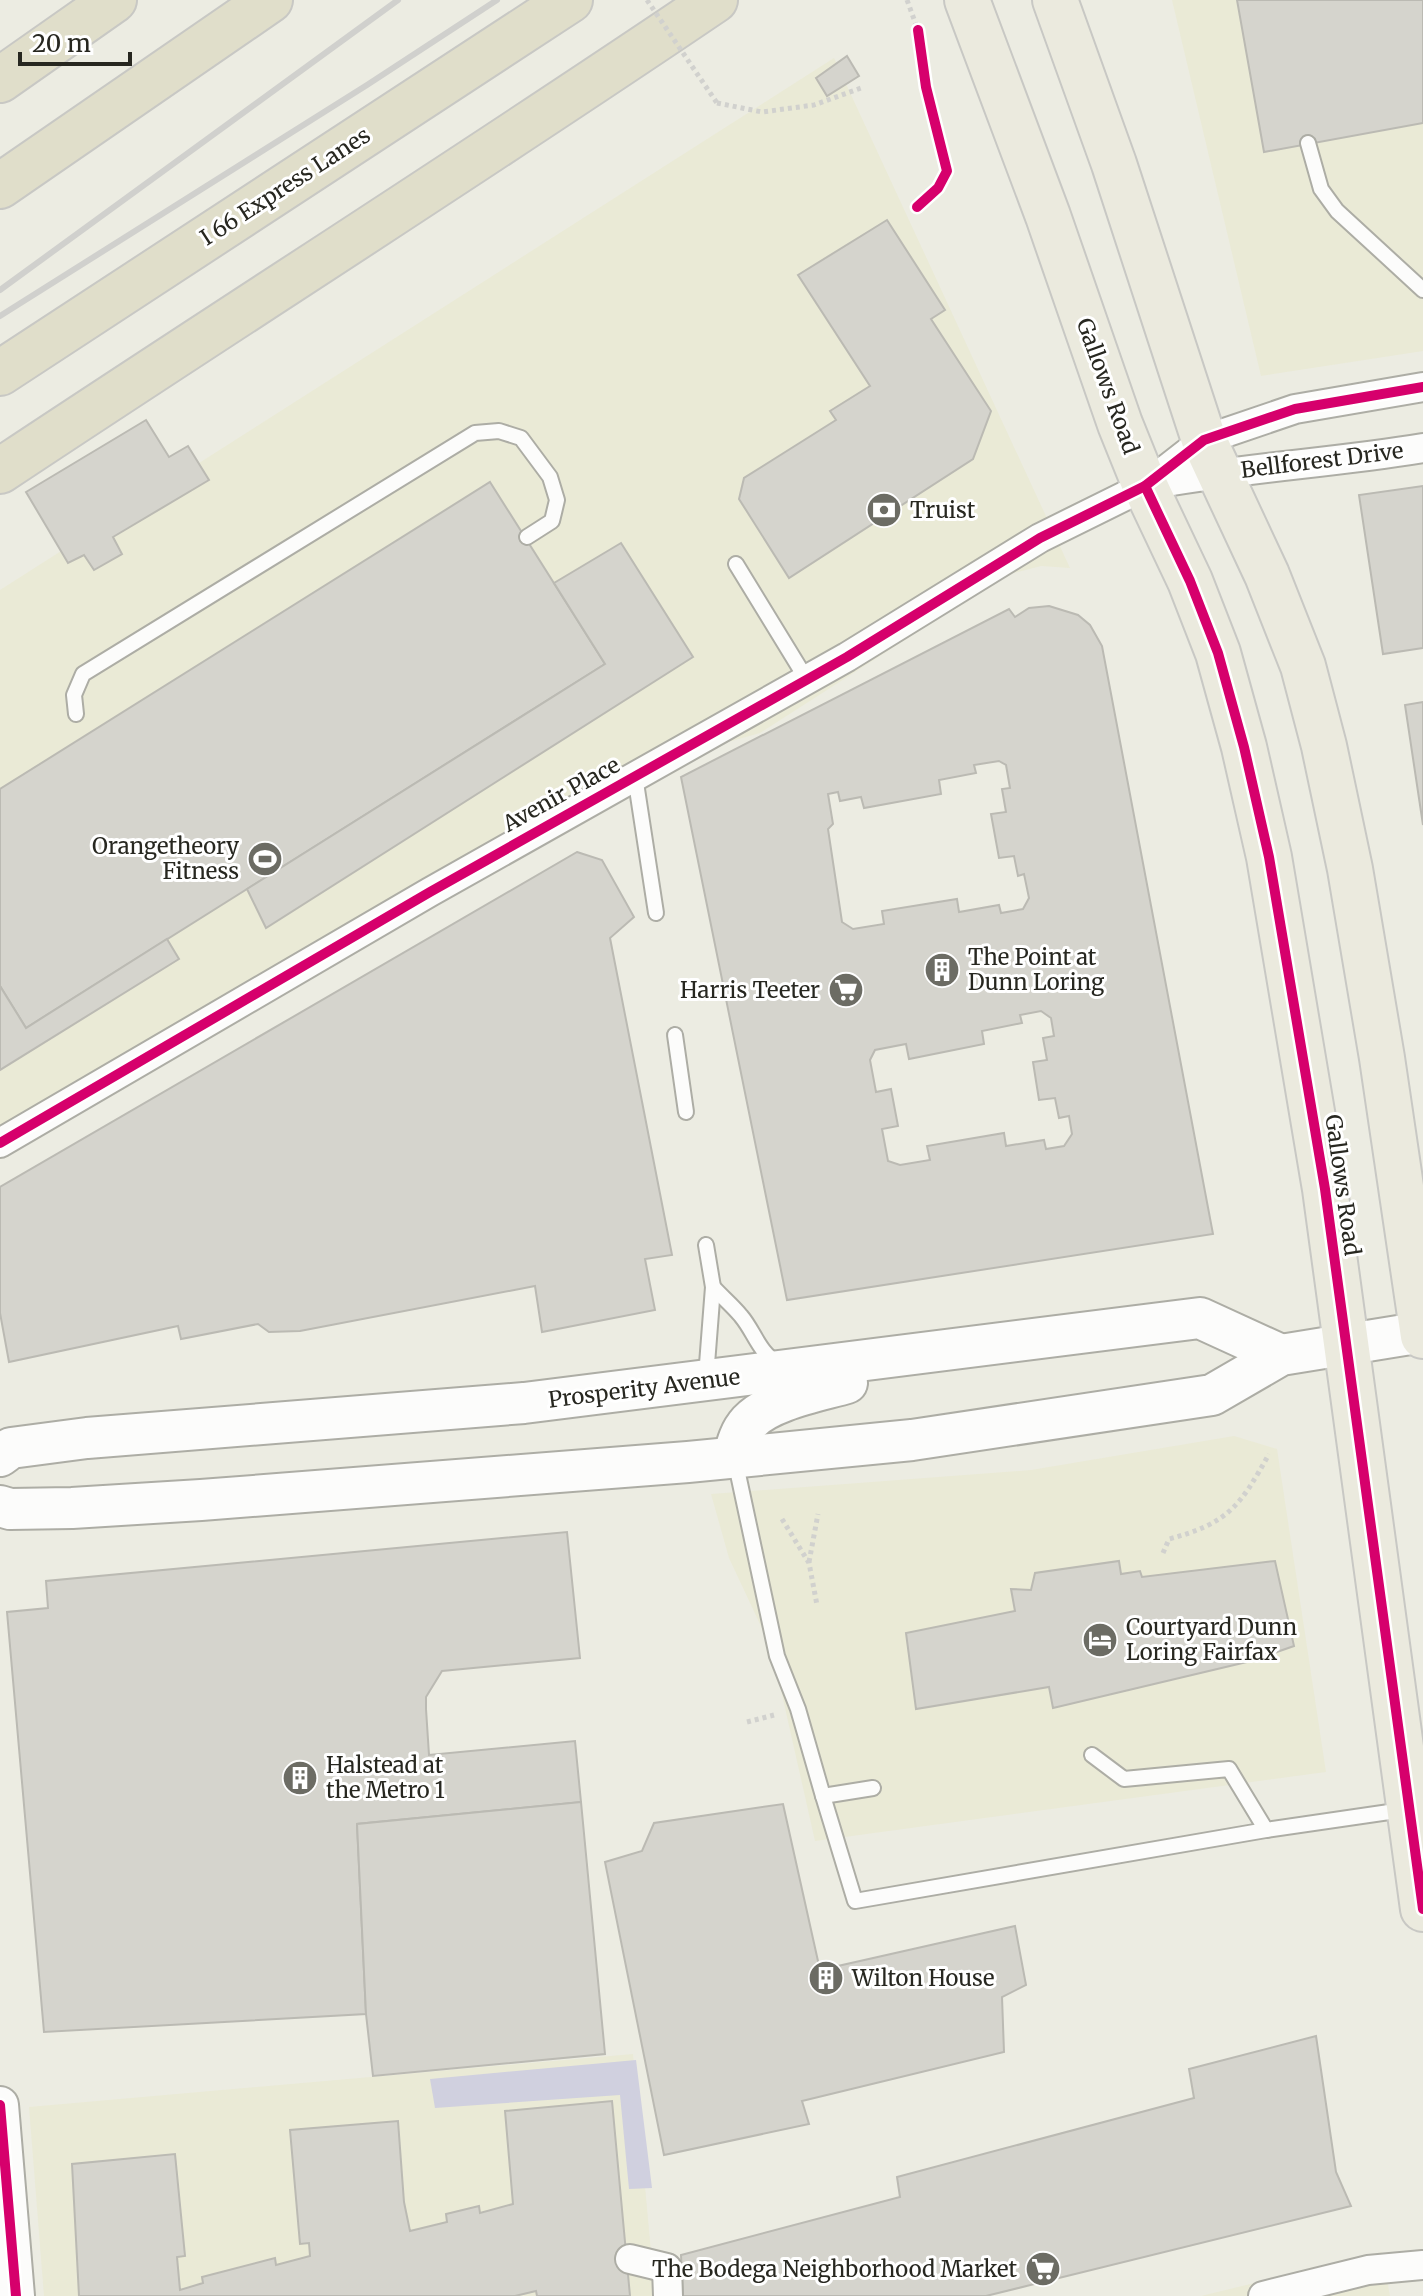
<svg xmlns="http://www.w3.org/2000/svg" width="1423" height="2296" font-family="Merriweather,serif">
	<rect width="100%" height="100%" fill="#ecece2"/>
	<g fill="#eaead6">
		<path d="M1172,0H1423V351L1261,376Z"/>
		<path d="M834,58L1070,568L1041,566L1006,575L760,733L675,757L496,871L391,931L246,1008L127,1077L0,1157V590Z"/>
		<path d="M1234,1436L1277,1449L1326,1772L815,1841L774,1659L766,1637L729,1558L711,1494L1031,1470Z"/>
		<path d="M633,2054L655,2296H44L29,2107Z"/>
		<path d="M1382,2252L1390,2296H1201Z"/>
	</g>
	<path fill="#d0d0df" d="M636,2060L652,2188L629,2189L620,2095L435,2108L430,2079Z"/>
	<g fill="#d5d4cd" stroke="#bbbab3" stroke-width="2" fill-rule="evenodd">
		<path d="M1237,0H1423V123L1264,152Z"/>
		<path d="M847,56L859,76L827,96L816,78Z"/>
		<path d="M887,220L945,310L931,319L991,411L973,459L789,578L739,499L744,478L836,420L830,411L870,386L798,275Z"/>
		<path d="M146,420L169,457L188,446L209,480L113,537L122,554L94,570L84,555L68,563L26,492Z"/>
		<path d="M490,482L605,664L26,1028L0,986V789Z"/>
		<path d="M1423,486V648L1383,654L1359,495Z"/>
		<path d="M621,543L693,657L266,928L247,889L605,664L554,583Z"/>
		<path d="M1049,606L1078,615L1090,625L1102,646L1213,1234L787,1300L681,777L1009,609L1015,617L1029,608ZM999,761L1006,765L1010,788L1002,789L1006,812L991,814L999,858L1014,856L1018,876L1024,874L1029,898L1023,909L1001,913L999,905L959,912L957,899L882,911L884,924L853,929L842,922L828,829L833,824L828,794L838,792L840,801L861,797L864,808L941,794L939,780L976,773L974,765ZM1041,1011L1051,1018L1054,1036L1043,1038L1047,1060L1033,1062L1039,1100L1055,1098L1059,1118L1069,1116L1072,1134L1064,1146L1046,1149L1044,1140L1006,1146L1004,1133L927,1146L930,1160L900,1165L888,1161L882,1129L898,1126L891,1089L876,1092L870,1060L875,1050L906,1044L909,1059L984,1044L982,1031L1022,1023L1020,1015Z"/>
		<path d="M1423,702V825L1405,705Z"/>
		<path d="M577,852L602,860L634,917L610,938L672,1255L645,1259L655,1310L542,1332L535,1286L300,1331L269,1332L258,1324L181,1339L178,1326L9,1362L0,1313V1187Z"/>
		<path d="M167,939L179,959L0,1070V986L26,1028Z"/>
		<path d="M567,1532L580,1658L442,1671L426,1697V1709L429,1755L575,1741L581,1802L357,1824L366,2014L44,2032L7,1612L48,1608L46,1581Z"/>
		<path d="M1119,1561L1121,1574L1140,1571L1142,1577L1275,1561L1294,1646L1251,1661L1053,1708L1049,1687L916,1709L906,1633L1015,1611L1011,1589L1031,1590L1035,1573Z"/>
		<path d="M581,1802L605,2054L373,2076L366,2014L357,1824Z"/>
		<path d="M783,1804L820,1970L1015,1926L1026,1985L1002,1997L1004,2052L802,2101L809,2124L664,2155L605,1862L642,1851L654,1823Z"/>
		<path d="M1316,2036L1336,2172L1351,2206L986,2296H683L681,2255L900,2197L897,2177L1194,2098L1189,2069Z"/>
		<path d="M612,2101L630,2296H537L536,2291L515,2296H79L72,2164L175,2154L185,2256L177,2257L180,2290L203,2283L202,2277L275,2258L276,2265L310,2256L309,2243L300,2244L290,2130L398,2121L404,2202L410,2231L447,2222L446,2214L479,2206L480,2213L513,2204L505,2111Z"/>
	</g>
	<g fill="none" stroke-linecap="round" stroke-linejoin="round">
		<defs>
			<g id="service">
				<path d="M1308,143L1321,189L1337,211L1423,290"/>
				<path d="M736,564L807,680"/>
				<path d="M76,714L74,695L83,674L475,433L499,431L521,438L550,477L557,500L552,521L527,537"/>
				<path d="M635,776L656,913"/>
				<path d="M675,1035L686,1112"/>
				<path d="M706,1245L713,1287L706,1377"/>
				<path d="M713,1287C722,1297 733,1306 741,1316C754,1331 759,1353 778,1363"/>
				<path d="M735,1460L777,1656L798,1709L823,1796L873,1788"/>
				<path d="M1092,1755L1124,1779L1229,1769L1266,1830L1403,1810"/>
				<path d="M823,1796L855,1901L1266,1830"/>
			</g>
			<g id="minor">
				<path d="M1149,485C1240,468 1332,463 1423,448"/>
				<path d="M0,1143L430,892L847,657L1040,538L1145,486L1204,440L1295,409L1423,387"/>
				<path d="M630,2259L667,2268L668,2296"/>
				<path d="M1263,2296L1368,2270L1423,2265"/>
			</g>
			<path id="tertiary" d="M0,2105L16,2296"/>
			<g id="secondary">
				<path d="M734,1455C737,1443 740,1432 749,1422C769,1400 820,1391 847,1383"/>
				<path d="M0,1456L11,1448L87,1438L524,1403L1200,1318L1281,1355"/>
				<path d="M0,1506L10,1509L72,1508L201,1500L688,1462L912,1440L1212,1395L1281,1355L1423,1332"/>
			</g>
			<g id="primary">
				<path d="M967,0L1048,216L1120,424L1145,486L1190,581L1218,653L1244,747L1269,857L1325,1189L1423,1909"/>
				<path d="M1055,0L1114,164L1204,440L1267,575L1303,666L1324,746L1350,869L1382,1058L1423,1336"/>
			</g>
			<g id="motorway">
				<path d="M0,80L114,0"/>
				<path d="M0,186L270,0"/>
				<path d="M0,373L570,0"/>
				<path d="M0,471C238,313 479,160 715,0"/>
			</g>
		</defs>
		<use href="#service" stroke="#adada5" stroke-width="18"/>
		<use href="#minor" stroke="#adada5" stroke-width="32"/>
		<use href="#tertiary" stroke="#adada5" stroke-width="40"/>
		<use href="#secondary" stroke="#adada5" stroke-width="44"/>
		<use href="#primary" stroke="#c8c8c4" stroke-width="48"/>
		<use href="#motorway" stroke="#c8c8c4" stroke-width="48"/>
		<g stroke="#d1d1ce" stroke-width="5" stroke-dasharray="4 4" stroke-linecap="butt">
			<path d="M907,0L918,30"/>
			<path d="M717,103L762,112L814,105L861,88"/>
			<path d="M782,1519L809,1563L817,1605"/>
			<path d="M1163,1553L1169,1539C1229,1523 1240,1506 1269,1454"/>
			<path d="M809,1562L818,1514"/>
			<path d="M747,1722L774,1715"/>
		</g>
		<use href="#service" stroke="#fcfcfb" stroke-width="14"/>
		<use href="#minor" stroke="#fcfcfb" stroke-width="28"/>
		<use href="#tertiary" stroke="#fcfcfb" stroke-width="36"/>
		<use href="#secondary" stroke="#fcfcfb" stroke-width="40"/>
		<use href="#primary" stroke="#ebeade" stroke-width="44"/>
		<use href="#motorway" stroke="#e0deca" stroke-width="44"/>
		<g stroke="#d0d0cd" stroke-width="6">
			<path d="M0,290L398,0"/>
			<path d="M0,316L367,85L497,0"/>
		</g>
		<path stroke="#d1d1ce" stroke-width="5" stroke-dasharray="4 4" stroke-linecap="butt" d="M647,0L717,103"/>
		<defs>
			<g id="cycleway">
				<path d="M917,207L938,188L947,171L926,87L918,30"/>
				<path d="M1145,486L1190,581L1218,653L1244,747L1269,857L1325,1189L1423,1909"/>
				<path d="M0,1143L430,892L847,657L1040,538L1145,486L1204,440L1295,409L1423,387"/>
				<path d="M0,2105L16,2296"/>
			</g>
		</defs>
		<use href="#cycleway" stroke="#fff" stroke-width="15"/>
		<use href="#cycleway" stroke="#d6006c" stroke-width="10"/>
	</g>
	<defs>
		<symbol id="bank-disc" viewBox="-11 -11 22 22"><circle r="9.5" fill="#6c6c64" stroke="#fff"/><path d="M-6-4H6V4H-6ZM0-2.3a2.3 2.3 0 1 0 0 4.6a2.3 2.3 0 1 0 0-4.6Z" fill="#fff"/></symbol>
		<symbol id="stadium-disc" viewBox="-11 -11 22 22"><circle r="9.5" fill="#6c6c64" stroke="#fff"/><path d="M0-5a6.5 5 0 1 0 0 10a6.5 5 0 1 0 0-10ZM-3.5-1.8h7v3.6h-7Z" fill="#fff"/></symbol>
		<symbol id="building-disc" viewBox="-11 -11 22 22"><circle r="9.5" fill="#6c6c64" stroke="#fff"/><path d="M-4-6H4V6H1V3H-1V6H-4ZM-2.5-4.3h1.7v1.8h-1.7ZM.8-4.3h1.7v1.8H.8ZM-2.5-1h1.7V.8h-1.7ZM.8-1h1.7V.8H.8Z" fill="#fff"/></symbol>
		<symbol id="supermarket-disc" viewBox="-11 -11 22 22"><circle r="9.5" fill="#6c6c64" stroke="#fff"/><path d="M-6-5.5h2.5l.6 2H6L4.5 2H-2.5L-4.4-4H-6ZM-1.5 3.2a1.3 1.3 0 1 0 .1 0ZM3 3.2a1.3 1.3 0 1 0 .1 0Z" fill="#fff"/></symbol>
		<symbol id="hotel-disc" viewBox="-11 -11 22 22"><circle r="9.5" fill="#6c6c64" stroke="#fff"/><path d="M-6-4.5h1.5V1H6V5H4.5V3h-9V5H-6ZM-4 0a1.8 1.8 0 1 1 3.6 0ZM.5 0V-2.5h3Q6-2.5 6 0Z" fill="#fff"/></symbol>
	</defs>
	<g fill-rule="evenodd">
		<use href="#bank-disc" x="864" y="490" width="40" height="40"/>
		<use href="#stadium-disc" x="245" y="839" width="40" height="40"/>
		<use href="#building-disc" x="922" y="950" width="40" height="40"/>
		<use href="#supermarket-disc" x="826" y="970" width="40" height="40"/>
		<use href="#hotel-disc" x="1080" y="1620" width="40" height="40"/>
		<use href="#building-disc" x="280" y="1758" width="40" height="40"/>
		<use href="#building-disc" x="806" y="1958" width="40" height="40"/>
		<use href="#supermarket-disc" x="1023" y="2249" width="40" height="40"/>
	</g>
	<g text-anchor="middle" stroke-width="6" stroke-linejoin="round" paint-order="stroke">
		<g font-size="22" fill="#272720" stroke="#fff">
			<text transform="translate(285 186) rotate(-33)" y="8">I 66 Express Lanes</text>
			<text transform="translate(1108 386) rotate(70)" y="8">Gallows Road</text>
			<text transform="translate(1322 460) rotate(-7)" y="8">Bellforest Drive</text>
			<text transform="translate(561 794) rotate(-29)" y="8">Avenir Place</text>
			<text transform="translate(1343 1185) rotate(82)" y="8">Gallows Road</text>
			<text transform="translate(644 1388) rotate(-7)" y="8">Prosperity Avenue</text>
		</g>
		<g font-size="22" fill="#272720" stroke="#fff" text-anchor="start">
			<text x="910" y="518">Truist</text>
			<text x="239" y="854" text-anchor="end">Orangetheory<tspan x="239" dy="25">Fitness</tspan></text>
			<text x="968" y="965">The Point at<tspan x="968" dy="25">Dunn Loring</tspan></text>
			<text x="820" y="998" text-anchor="end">Harris Teeter</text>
			<text x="1126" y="1635">Courtyard Dunn<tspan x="1126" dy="25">Loring Fairfax</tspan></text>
			<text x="326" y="1773">Halstead at<tspan x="326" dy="25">the Metro 1</tspan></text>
			<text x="852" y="1986">Wilton House</text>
			<text x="1017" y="2277" text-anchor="end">The Bodega Neighborhood Market</text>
		</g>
	</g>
	<path d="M20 52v12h110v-12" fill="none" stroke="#272720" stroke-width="4"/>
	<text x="32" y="52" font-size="24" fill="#272720" stroke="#ffffff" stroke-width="6" paint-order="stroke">20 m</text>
</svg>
